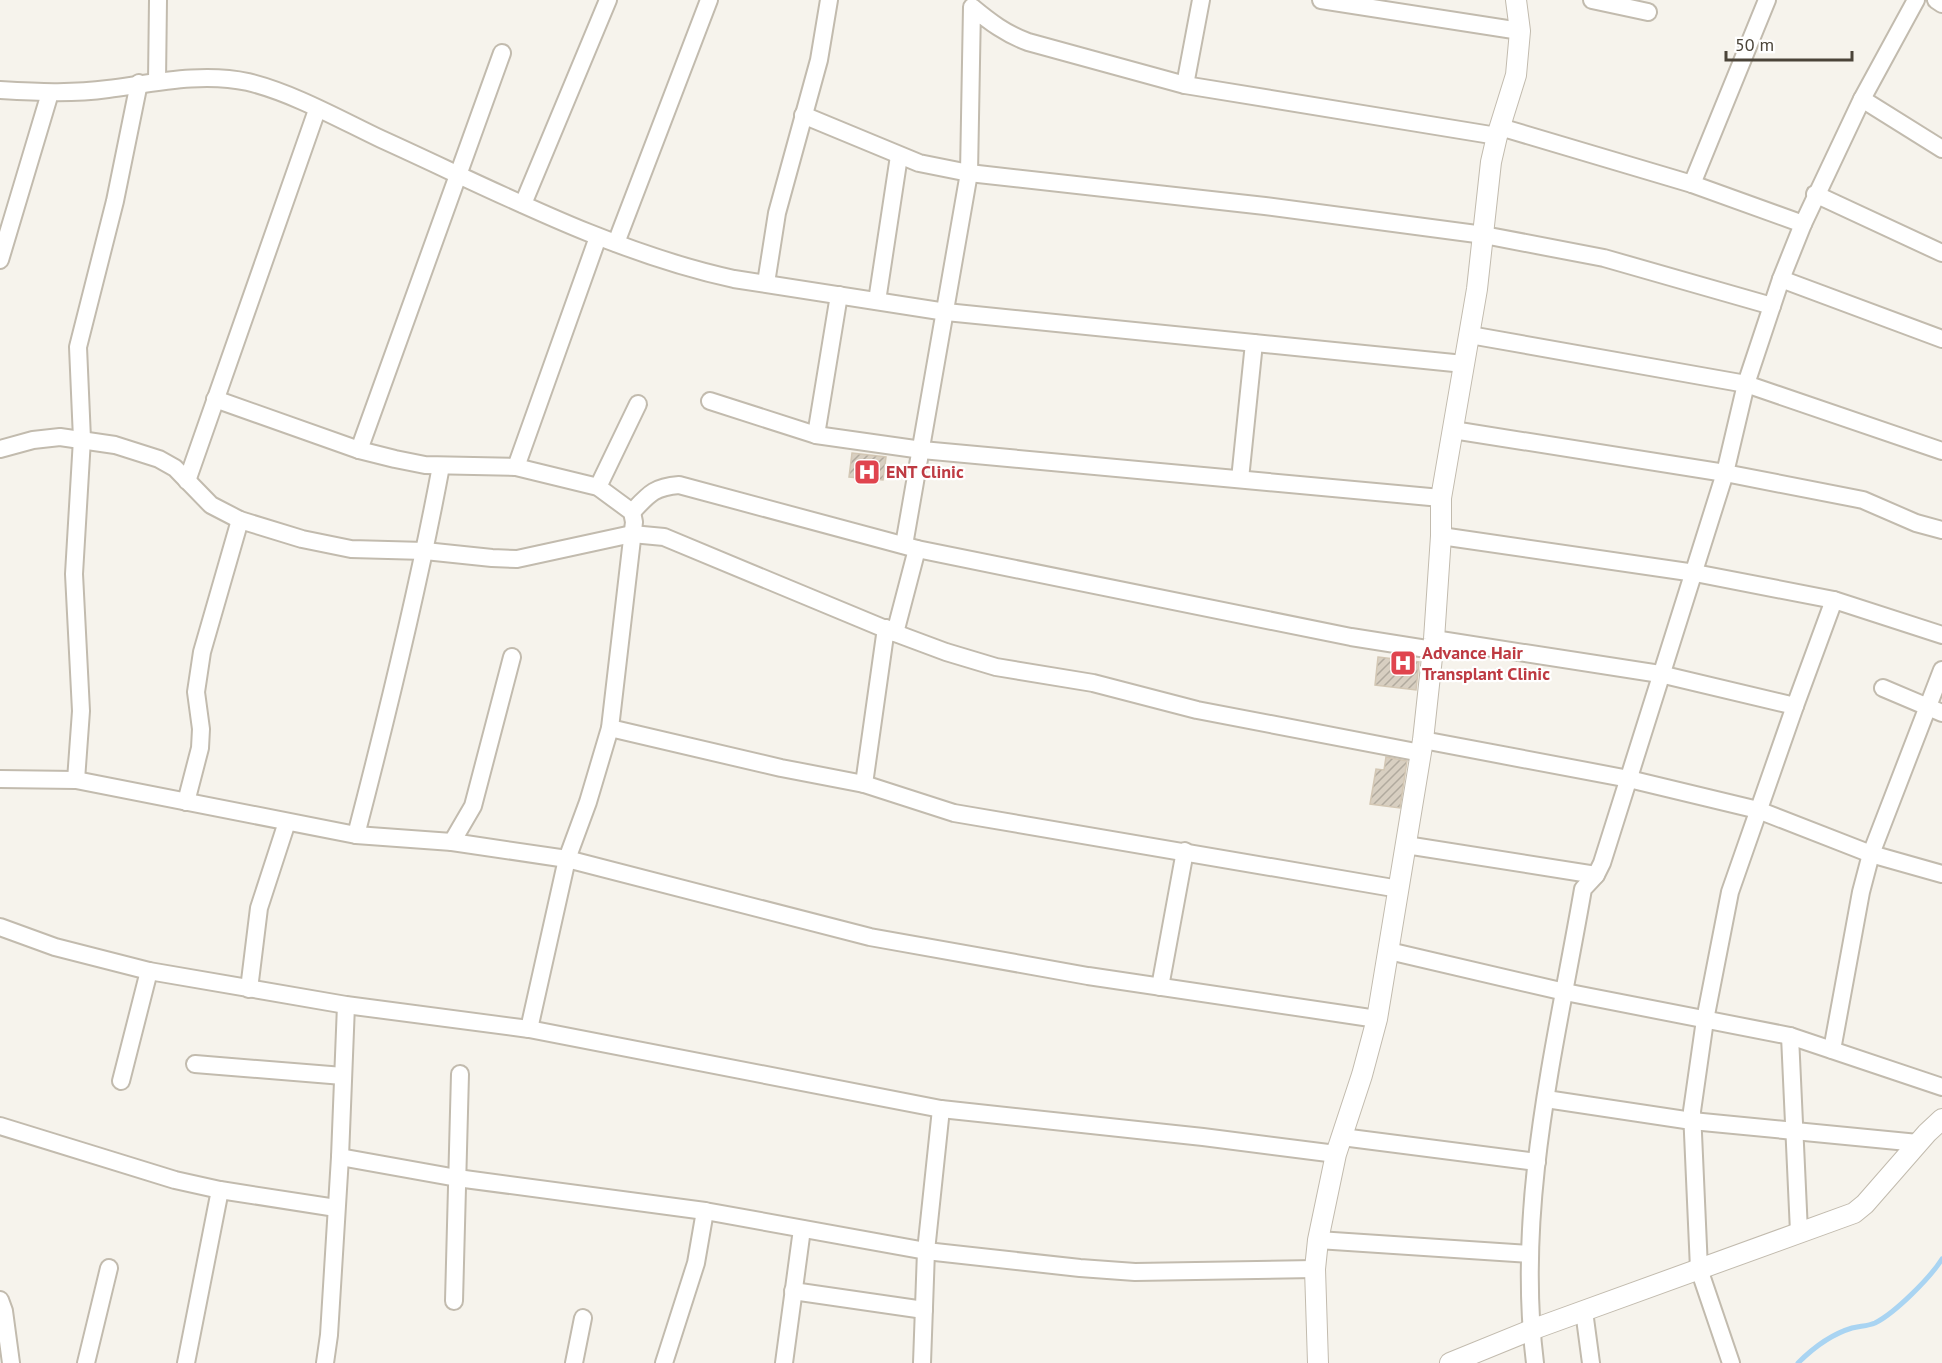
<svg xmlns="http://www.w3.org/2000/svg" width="1942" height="1363" font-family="'PT Sans',sans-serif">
	<defs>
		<pattern id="building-hatch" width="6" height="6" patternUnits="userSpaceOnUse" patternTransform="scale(1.5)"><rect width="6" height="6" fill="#d8cfc1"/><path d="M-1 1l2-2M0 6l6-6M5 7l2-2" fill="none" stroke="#b1aa9e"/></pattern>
	</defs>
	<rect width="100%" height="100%" fill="#f6f3ec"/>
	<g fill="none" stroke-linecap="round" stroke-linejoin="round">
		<path stroke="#a9d4f2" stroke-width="5" d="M1798,1363C1813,1348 1832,1334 1852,1328C1860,1326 1868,1326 1875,1323C1895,1313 1930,1278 1942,1259"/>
	</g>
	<g fill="url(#building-hatch)" stroke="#d3c7b4" stroke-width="1.5">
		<path d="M852,453L886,457L883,480L849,477Z"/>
		<path d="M1378,657L1419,662L1416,690L1375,685Z"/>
		<path d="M1386,757L1407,761L1400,808L1370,804L1376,769L1384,770Z"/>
	</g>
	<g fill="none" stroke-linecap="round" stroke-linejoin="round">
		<defs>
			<g id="minor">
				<path d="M1321,0L1520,31"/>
				<path d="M1592,0L1648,12"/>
				<path d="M1936,0L1942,4"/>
				<path d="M157,81L158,0"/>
				<path d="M1185,85L1201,0"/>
				<path d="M0,90C36,92 72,94 108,89C154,83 202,72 248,82C293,93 339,119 381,139C496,191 610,252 734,279L946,312L1464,364"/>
				<path d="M1862,99L1942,149"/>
				<path d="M803,115L919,163L969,173L1265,206L1484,235L1604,258L1772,306"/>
				<path d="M1500,127L1692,184L1803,224L1781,279L1746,384L1725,473L1602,863L1596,875L1583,889C1556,1045 1515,1204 1535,1363"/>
				<path d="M1692,184L1767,0"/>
				<path d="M1815,194L1942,253"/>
				<path d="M523,204L608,0"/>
				<path d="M1803,224L1862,99L1916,0"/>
				<path d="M616,243L709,0"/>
				<path d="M0,260L50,93"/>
				<path d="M1781,279L1942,339"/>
				<path d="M766,283L777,213L819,60L829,0"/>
				<path d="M877,301L899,156"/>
				<path d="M1470,335L1746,384L1942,451"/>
				<path d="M215,399L359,450L395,459L425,465L516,467L598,487L632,512L634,522L610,728L588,802L567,859L529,1029"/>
				<path d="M710,401L816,435L922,450L1441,498"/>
				<path d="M1453,430L1725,473L1853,498L1863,500L1916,523L1942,530"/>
				<path d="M816,435L839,295"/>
				<path d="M0,449L33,440L60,437L115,445L159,459L175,468L211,505L240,520L302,539L351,549L425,551L492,558L517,559L632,534L664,537L895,633L946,652L996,667L1093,683L1197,710L1421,753"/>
				<path d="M359,450L502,53"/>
				<path d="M516,467L598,237"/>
				<path d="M1240,479L1254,343"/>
				<path d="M187,481L317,110"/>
				<path d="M598,487L638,404"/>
				<path d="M632,512C649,494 654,487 679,485L917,549L1351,637L1433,650"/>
				<path d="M1441,536L1695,573L1834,600"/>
				<path d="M904,545L969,173L972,7C990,22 1006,34 1028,42L1185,85L1497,136"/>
				<path d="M895,633L917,549"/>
				<path d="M1434,639L1660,674L1795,706L1834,600L1942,635"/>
				<path d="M1883,688L1942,713"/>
				<path d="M610,728L781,768L864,784L954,813L1399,889"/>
				<path d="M1423,740L1629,779L1758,810L1871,854L1942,874"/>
				<path d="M0,779L76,780L356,835L452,842L567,859L870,937L1088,976L1377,1019"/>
				<path d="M76,780L81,711L74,574L82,439L78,347L115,201L139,83"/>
				<path d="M864,784L886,628"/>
				<path d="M186,802L200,748L201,729L196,692L202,652L240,520"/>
				<path d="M356,835C388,712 418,590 441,466"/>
				<path d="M452,842L473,806L512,657"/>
				<path d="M1406,845L1596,875"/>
				<path d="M0,927L55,947L149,971L346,1005L529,1029L941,1109L1203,1137L1336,1154"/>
				<path d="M1389,951L1565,992L1790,1036L1942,1087"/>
				<path d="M1160,987L1185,851"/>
				<path d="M249,989L259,908L287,822"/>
				<path d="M1790,1036L1799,1232"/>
				<path d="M1832,1050L1861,892L1871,854L1942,670"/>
				<path d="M195,1064L343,1076"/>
				<path d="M121,1081L149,971"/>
				<path d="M1546,1099L1692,1121L1918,1143"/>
				<path d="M0,1126L175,1180L220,1190L336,1208"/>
				<path d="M1342,1137L1537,1162"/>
				<path d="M340,1157L457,1178L705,1211L926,1251L1080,1268L1135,1272L1315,1269"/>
				<path d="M1318,1240L1529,1254"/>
				<path d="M793,1291L924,1310"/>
				<path d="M0,1300L4,1311L11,1363"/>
				<path d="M454,1301L460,1074"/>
				<path d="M1584,1311L1591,1363"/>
				<path d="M86,1363L109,1268"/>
				<path d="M186,1363L220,1190"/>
				<path d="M325,1363L329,1335L340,1157L346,1005"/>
				<path d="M574,1363L583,1318"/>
				<path d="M664,1363L696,1263L705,1211"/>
				<path d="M784,1363L802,1229"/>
				<path d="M922,1363L926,1251L941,1109"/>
				<path d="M1731,1363L1699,1269L1692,1111L1705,1020L1730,892L1795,706"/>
			</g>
			<g id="tertiary">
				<path d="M1318,1363L1315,1269L1318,1240L1336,1154L1362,1075L1377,1019L1423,740L1434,639L1441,536V498L1477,289L1491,162L1497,136L1516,75L1520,31L1516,0"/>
				<path d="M1450,1363L1531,1330L1854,1213L1865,1204L1927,1133L1942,1119"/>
			</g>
		</defs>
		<use href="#minor" stroke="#c2bbae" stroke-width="20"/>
		<use href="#tertiary" stroke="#c2bbae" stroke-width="22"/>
		<use href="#minor" stroke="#fff" stroke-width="16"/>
		<use href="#tertiary" stroke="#fff" stroke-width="20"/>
	</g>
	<defs>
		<symbol id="hospital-square" viewBox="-11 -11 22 22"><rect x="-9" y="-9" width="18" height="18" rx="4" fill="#e0444e" stroke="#fff"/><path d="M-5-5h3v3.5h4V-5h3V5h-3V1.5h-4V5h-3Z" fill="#fff"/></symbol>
	</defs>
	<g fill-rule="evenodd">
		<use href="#hospital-square" x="852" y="457" width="30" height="30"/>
		<use href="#hospital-square" x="1388" y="648" width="30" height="30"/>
	</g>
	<g text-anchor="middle" stroke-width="4.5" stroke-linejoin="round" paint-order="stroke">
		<g font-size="18" font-weight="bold" fill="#be3a42" stroke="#fff" text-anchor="start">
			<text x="886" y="478">ENT Clinic</text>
			<text x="1422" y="659">Advance Hair<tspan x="1422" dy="21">Transplant Clinic</tspan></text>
		</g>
	</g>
	<path d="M1726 51v9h126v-9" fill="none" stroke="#4b4439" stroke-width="3"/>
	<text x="1735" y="51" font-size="18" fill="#4b4439" stroke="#ffffff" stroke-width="4.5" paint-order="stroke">50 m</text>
</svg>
